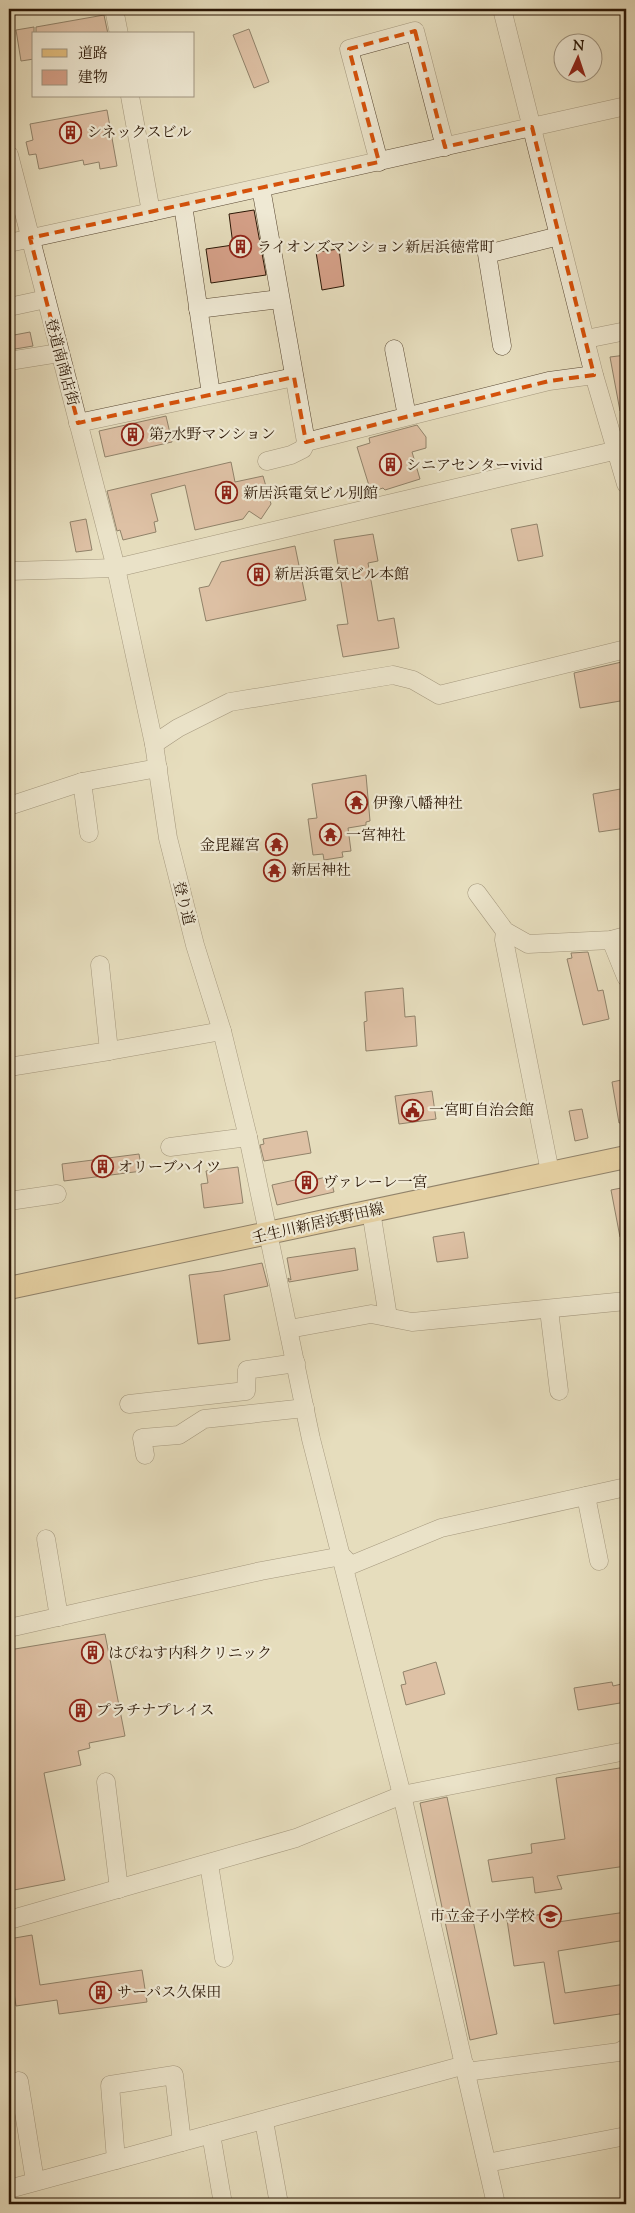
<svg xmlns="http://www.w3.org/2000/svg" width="635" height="2213" font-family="'Sorts Mill Goudy','Noto Serif JP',serif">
	<rect width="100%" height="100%" fill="#e6ddbd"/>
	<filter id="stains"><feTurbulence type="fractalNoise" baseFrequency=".004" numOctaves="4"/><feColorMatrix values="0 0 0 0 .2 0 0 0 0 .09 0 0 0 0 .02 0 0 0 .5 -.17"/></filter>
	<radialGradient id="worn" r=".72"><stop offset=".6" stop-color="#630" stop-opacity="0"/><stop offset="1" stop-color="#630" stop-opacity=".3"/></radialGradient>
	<g fill="#d5a088" stroke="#2a1605">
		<path d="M104,15L108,34H36V27Z"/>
		<path d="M34,27V59L21,61L16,30Z"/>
		<path d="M249,29L269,82L254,88L233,35Z"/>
		<path d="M107,110L117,166L100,169L99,162L84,165L83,160L39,169L36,154L29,155L26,142L33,140L30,124Z"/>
		<path d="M254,210L266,275L211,283L206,249L233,245L229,214Z"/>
		<path d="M339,249L344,286L322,290L316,252Z"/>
		<path d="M30,332L33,346L9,350V336Z"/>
		<path d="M626,355V410L620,411L610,357Z"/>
		<path d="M166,416L172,442L105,457L99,431Z"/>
		<path d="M417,425L426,437V448L412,452L420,479L385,490L383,488L371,492L357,447L370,443L369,438Z"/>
		<path d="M231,462L235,482L263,476L271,504L261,519L249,511L243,519L195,530L185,485L151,494L158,521L154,522L156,532L123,540L120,530L117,531L107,491Z"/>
		<path d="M86,519L92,550L76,552L70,522Z"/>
		<path d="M537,524L543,556L518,561L511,529Z"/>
		<path d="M373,534L378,561L368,563L378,621L394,618L399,648L343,657L337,625L348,624L334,540Z"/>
		<path d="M295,546L306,600L206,621L199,588L209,586L221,562Z"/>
		<path d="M626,661V700L580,708L574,673Z"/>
		<path d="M366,775L370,821L366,822V825L348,828L351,851L342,852L343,857L324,860L323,854L313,855L308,819L317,818L312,784Z"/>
		<path d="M626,788V828L599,832L593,794Z"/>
		<path d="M588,952L598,991L603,990L609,1019L583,1025L567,959L572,958L571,953Z"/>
		<path d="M403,988L405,1017L415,1016L417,1046L366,1051L364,1022L367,1021L365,992Z"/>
		<path d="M626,1079V1122L619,1123L612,1082Z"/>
		<path d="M432,1091L436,1119L399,1124L395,1096Z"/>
		<path d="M582,1109L588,1138L575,1141L569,1111Z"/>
		<path d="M307,1131L311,1153L264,1161L260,1145L264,1144L263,1139Z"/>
		<path d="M139,1154L142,1171L64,1181L62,1164Z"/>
		<path d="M238,1167L243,1203L204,1208L201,1184L208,1183L206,1171Z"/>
		<path d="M313,1176L314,1180L330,1176L334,1192L277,1205L272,1185Z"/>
		<path d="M626,1187V1237H620L611,1190Z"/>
		<path d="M464,1232L468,1258L437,1262L433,1237Z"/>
		<path d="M355,1248L358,1270L289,1282L288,1278L291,1280L287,1258Z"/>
		<path d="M262,1263L268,1286L224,1295L230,1340L198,1344L189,1275L221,1271Z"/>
		<path d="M105,1634L125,1736L89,1743L90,1748L78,1751L81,1765L44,1773L65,1880L9,1891V1650Z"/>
		<path d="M436,1662L445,1694L406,1705L401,1685L406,1684L403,1672Z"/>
		<path d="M612,1682L613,1686L626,1683V1702L578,1710L574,1688Z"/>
		<path d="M626,1767V1866L557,1876L562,1889L535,1893L533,1877L492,1882L488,1860L532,1853L531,1844L565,1839L556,1778Z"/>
		<path d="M447,1797L497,2034L470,2040L420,1803Z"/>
		<path d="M626,1912V1940L558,1951L565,1993L626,1984V2013L554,2024L544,1962L514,1966L507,1920L549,1913L551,1923Z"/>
		<path d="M32,1935L40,1985L142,1970L147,2002L59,2014L57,2000L16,2006L9,1960V1939Z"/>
	</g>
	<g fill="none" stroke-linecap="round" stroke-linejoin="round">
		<defs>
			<g id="minor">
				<path d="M114,9L119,34"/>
				<path d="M502,9L594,375L626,484"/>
				<path d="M130,96L151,212L626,106"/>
				<path d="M9,155L116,568L154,744L168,838L195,945L222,1031L248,1137L311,1439L402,1795L496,2204"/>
				<path d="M379,162L349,49L415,31L445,147"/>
				<path d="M261,188L306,442L303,449L291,455L267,461"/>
				<path d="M183,205L211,394"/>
				<path d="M9,243L151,212"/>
				<path d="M9,307L46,299"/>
				<path d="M198,309L280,299"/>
				<path d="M586,339L626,331"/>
				<path d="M502,346L487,254L559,236"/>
				<path d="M394,349L407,416"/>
				<path d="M9,361L59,353"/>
				<path d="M78,423L294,377"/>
				<path d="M306,442L549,381L594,375"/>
				<path d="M9,571L116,568L626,448"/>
				<path d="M154,744L178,728L230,702L393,675L413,680L439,695L626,649"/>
				<path d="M82,782L89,833"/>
				<path d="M9,806L82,782L158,768"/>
				<path d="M477,893L505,931L528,944L611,940L626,936"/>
				<path d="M505,931L504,940L550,1172"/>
				<path d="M611,940L626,977"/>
				<path d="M109,1051L222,1031"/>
				<path d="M9,1067L109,1051L100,965"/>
				<path d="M170,1147L248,1137"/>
				<path d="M9,1201L57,1194"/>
				<path d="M371,1211L388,1317"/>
				<path d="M549,1310L559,1391"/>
				<path d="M289,1329L371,1314L412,1322L626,1301"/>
				<path d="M129,1404L246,1391L247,1370L296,1363"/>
				<path d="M145,1455L142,1438L179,1435L204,1419L305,1408"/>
				<path d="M586,1496L599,1561"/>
				<path d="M46,1539L59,1617"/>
				<path d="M9,1628L261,1571L342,1556L351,1565L441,1528L626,1487"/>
				<path d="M106,1782L119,1889"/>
				<path d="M209,1864L224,1958"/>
				<path d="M9,1920L296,1838L402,1795L626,1751"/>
				<path d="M466,2072L619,2052L626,2048"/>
				<path d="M19,2081L35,2181"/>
				<path d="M264,2121L279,2204"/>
				<path d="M211,2134L223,2204"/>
				<path d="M116,2160L110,2085L174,2075L182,2142"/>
				<path d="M487,2163L626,2136"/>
				<path d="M9,2189L465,2065"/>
			</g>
			<path id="major" d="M9,1288L626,1157"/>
		</defs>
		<use href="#minor" stroke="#594833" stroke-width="19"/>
		<use href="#major" stroke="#2a1605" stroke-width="24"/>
		<use href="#minor" stroke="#efe9d4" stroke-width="18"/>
		<use href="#major" stroke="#e3be7e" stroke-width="22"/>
	</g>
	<path d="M0 0H635V2213H0ZM415,31L445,147L532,127L594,375L549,381L306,442L294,377L78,423L30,238L379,162L349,49Z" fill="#e6ddbd" fill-opacity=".55" fill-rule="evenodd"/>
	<path fill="none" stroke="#d5520b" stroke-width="4" stroke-dasharray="10 6" stroke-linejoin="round" d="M415,31L445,147L532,127L594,375L549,381L306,442L294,377L78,423L30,238L379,162L349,49Z"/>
	<defs>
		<symbol id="building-ring" viewBox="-11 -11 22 22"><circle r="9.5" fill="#efe9d4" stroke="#8f2418" stroke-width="1.5"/><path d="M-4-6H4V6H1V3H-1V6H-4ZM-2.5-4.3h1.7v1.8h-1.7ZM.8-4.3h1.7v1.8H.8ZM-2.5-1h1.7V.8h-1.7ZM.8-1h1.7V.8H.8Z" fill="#8f2418"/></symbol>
		<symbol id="temple-ring" viewBox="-11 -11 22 22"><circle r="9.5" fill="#efe9d4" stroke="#8f2418" stroke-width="1.5"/><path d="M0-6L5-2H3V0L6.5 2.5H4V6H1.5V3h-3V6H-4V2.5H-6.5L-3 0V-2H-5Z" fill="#8f2418"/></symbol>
		<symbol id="civic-ring" viewBox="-11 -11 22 22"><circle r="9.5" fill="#efe9d4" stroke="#8f2418" stroke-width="1.5"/><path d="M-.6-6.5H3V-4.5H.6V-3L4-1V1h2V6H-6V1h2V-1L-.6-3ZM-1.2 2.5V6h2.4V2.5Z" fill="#8f2418"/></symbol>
		<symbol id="school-ring" viewBox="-11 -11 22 22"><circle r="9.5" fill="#efe9d4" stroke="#8f2418" stroke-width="1.5"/><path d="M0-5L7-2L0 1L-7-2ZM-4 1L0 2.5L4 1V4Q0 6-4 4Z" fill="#8f2418"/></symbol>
	</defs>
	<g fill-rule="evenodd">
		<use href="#building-ring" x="58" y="120" width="25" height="25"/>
		<use href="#building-ring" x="228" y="234" width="25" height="25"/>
		<use href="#building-ring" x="120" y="422" width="25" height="25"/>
		<use href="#building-ring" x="378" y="452" width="25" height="25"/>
		<use href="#building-ring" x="214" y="480" width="25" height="25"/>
		<use href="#building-ring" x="246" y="562" width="25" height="25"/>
		<use href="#temple-ring" x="344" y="790" width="25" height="25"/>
		<use href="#temple-ring" x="318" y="822" width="25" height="25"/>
		<use href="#temple-ring" x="264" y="832" width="25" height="25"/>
		<use href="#temple-ring" x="262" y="858" width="25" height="25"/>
		<use href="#civic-ring" x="400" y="1098" width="25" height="25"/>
		<use href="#building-ring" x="90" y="1154" width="25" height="25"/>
		<use href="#building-ring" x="294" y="1170" width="25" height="25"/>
		<use href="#building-ring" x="80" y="1640" width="25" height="25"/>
		<use href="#building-ring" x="68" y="1698" width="25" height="25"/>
		<use href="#school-ring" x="538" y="1904" width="25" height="25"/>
		<use href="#building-ring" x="88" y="1980" width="25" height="25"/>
	</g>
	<g text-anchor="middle" stroke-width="4.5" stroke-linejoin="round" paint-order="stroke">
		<g font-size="15" fill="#2a1605" stroke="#efe9d4" text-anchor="start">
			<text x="87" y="137">シネックスビル</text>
			<text x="257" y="252">ライオンズマンション新居浜徳常町</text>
			<text x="149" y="439">第7水野マンション</text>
			<text x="406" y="470">シニアセンターvivid</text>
			<text x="243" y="498">新居浜電気ビル別館</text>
			<text x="274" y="579">新居浜電気ビル本館</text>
			<text x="373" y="808">伊豫八幡神社</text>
			<text x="346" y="840">一宮神社</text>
			<text x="260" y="850" text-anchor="end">金毘羅宮</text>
			<text x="291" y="875">新居神社</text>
			<text x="429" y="1115">一宮町自治会館</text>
			<text x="118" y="1172">オリーブハイツ</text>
			<text x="323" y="1187">ヴァレーレ一宮</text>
			<text x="108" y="1658">はぴねす内科クリニック</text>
			<text x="96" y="1715">プラチナプレイス</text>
			<text x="535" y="1921" text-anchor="end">市立金子小学校</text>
			<text x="117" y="1997">サーパス久保田</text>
		</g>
		<g font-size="15" fill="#2a1605" stroke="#efe9d4">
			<text transform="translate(62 362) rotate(75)" y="5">登道南商店街</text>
			<text transform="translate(184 903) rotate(76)" y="5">登り道</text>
			<text transform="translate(318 1223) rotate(-13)" y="5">壬生川新居浜野田線</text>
		</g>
	</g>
	<rect width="635" height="2213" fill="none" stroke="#e6ddbd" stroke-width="30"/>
	<rect x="10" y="10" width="615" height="2193" fill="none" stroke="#2a1605" stroke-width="2.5"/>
	<rect x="15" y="15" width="605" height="2183" fill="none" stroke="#2a1605"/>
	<rect x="32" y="32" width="162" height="65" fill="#efe9d4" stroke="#a09581"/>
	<rect x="42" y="49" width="25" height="8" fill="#e3be7e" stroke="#a09581"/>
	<text x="78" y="58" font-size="15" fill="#2a1605">道路</text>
	<rect x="42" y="70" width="25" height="15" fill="#d5a088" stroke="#a09581"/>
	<text x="78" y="82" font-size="15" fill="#2a1605">建物</text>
	<g transform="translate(578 58) rotate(3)"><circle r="24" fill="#efe9d4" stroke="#a09581"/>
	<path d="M0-4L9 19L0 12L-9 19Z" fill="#8f2418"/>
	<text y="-8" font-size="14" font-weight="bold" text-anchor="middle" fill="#2a1605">N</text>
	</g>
	<rect width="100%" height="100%" filter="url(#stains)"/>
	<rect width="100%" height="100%" fill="url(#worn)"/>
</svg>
